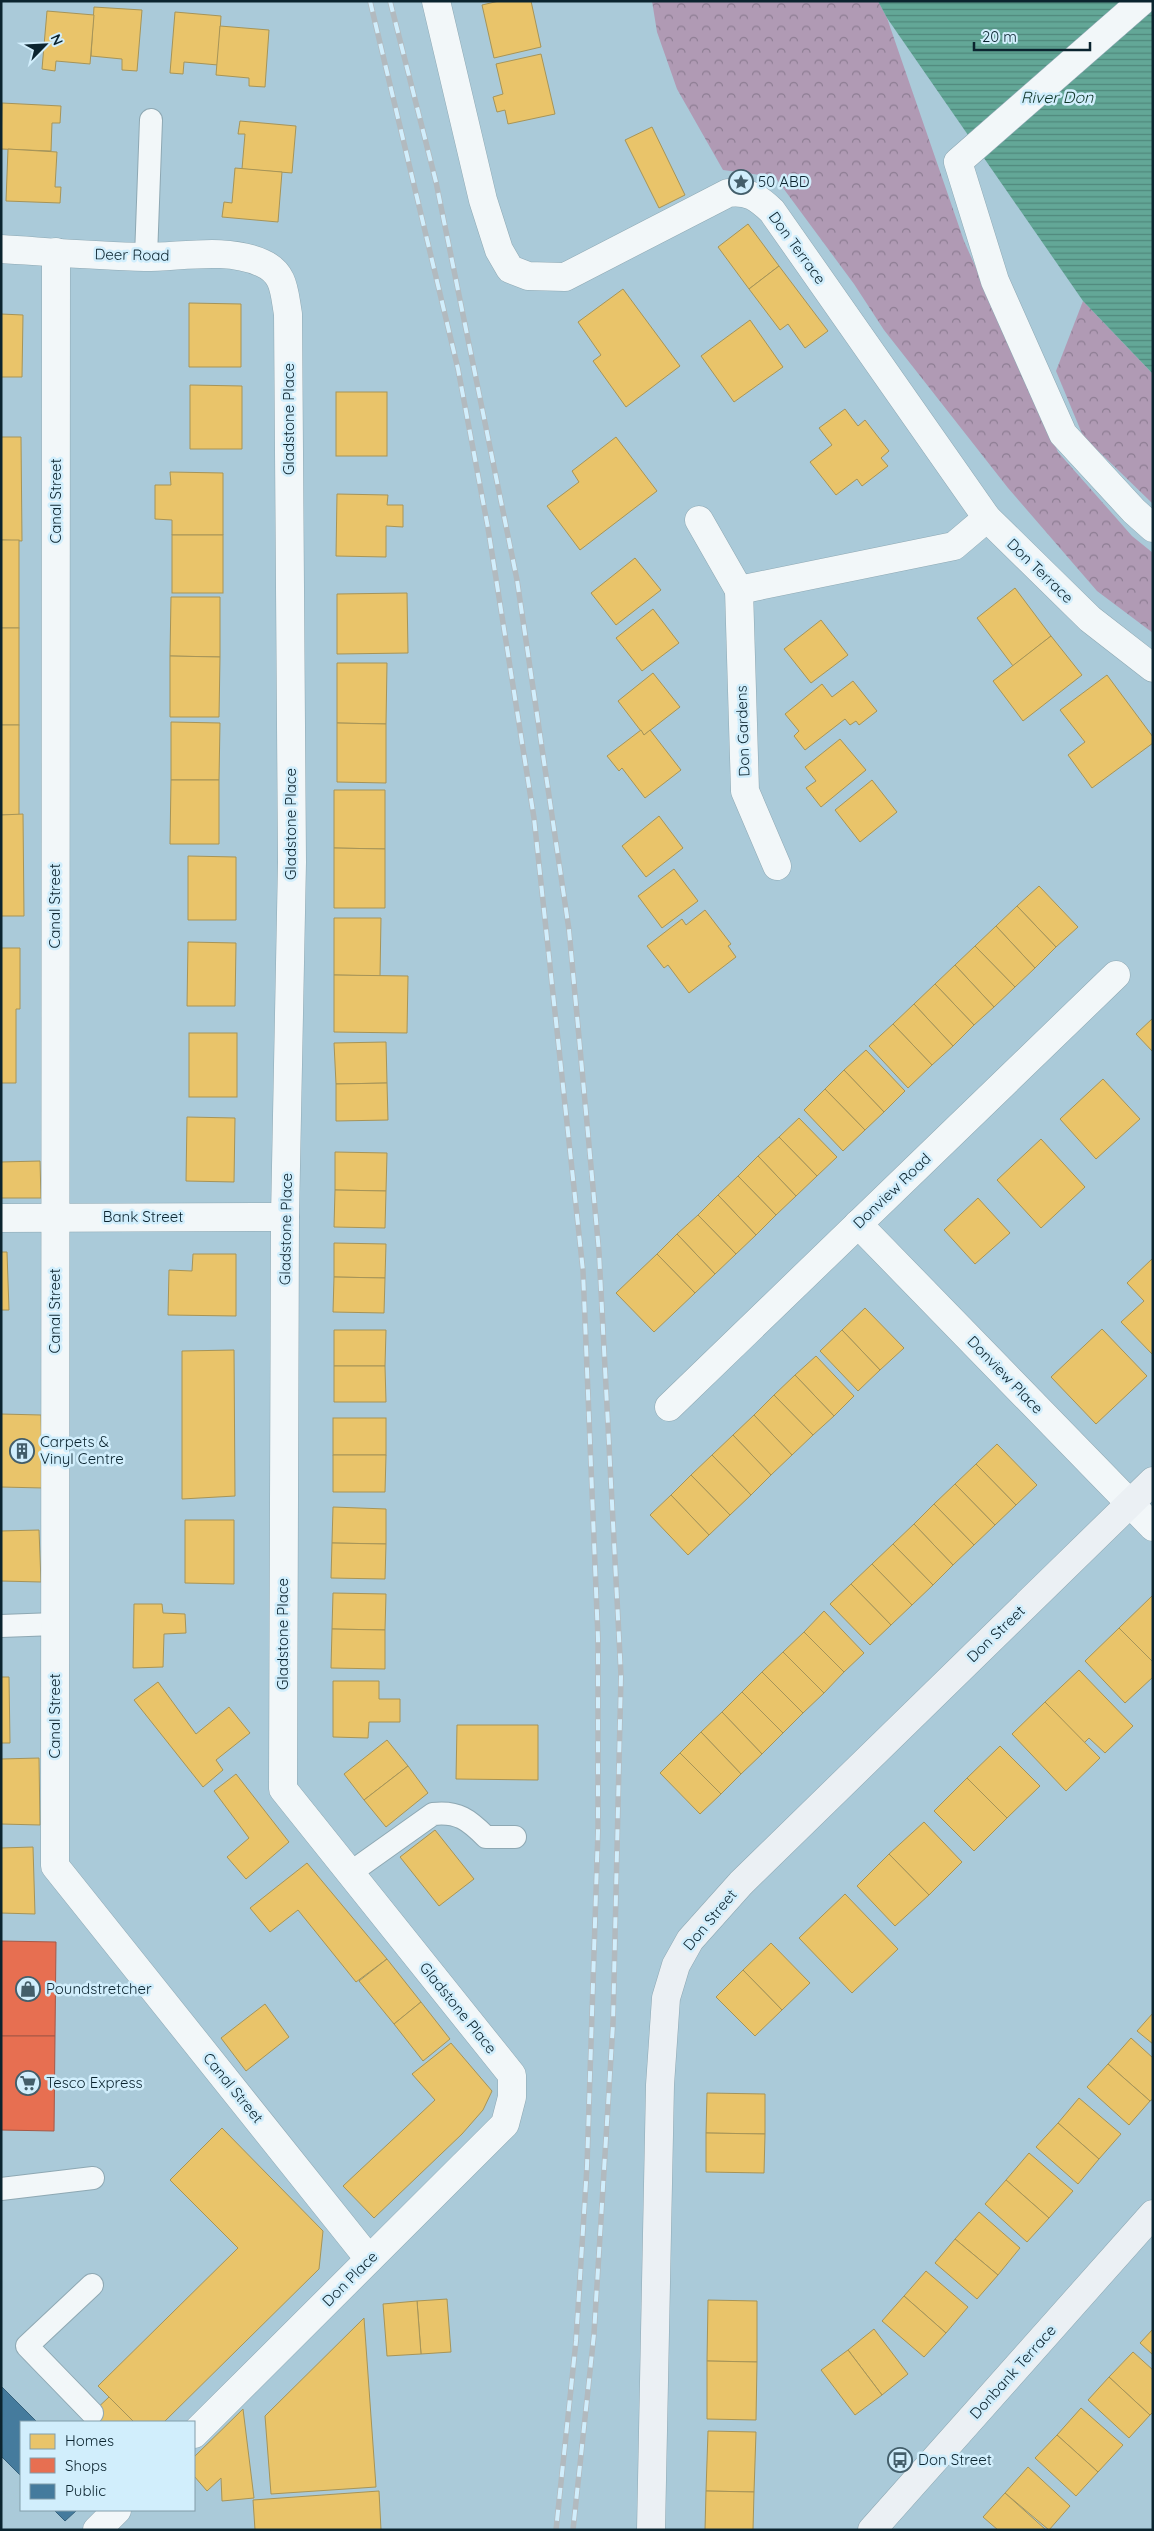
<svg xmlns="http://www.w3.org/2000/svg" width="1154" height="2531" font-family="Quicksand,sans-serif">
	<defs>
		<pattern id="forest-crowns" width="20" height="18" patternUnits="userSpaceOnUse" patternTransform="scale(1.25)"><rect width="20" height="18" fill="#b09ab4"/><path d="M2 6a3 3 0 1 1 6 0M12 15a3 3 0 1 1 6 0" fill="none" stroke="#8d7d93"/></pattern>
		<pattern id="water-rules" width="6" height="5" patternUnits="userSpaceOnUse" patternTransform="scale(1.25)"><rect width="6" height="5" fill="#63a797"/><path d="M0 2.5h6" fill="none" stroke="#50887c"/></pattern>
	</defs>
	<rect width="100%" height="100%" fill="#aacad9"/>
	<g fill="url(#forest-crowns)">
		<path d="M652,1H878L887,18L964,241L1058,452L1132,536L1153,553V633L1097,591L1008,488L884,330L854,284L775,177L723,170L677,89L657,32Z"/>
		<path d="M1083,301L1153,374V504L1083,436L1056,371Z"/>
	</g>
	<path fill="url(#water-rules)" d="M878,1H1153V374L1083,301L887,18Z"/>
	<g fill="#e9c46a" stroke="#a69458">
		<path d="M499,1H531L541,47L494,58L482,5Z"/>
		<path d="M94,7L142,10L137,71L122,70V59L91,56Z"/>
		<path d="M47,11L94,15L90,64L56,61L55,71L42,69Z"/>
		<path d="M175,12L221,16L218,65L184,62L183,74L170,73Z"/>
		<path d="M220,26L269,30L265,87L249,86V78L216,75Z"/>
		<path d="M541,54L555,114L508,124L505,110L497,112L493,97L503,94L496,64Z"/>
		<path d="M2,103L61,106L60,123H52L51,151L1,149Z"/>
		<path d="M240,121L296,126L292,173L242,169L245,134H238Z"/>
		<path d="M652,127L685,195L659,208L625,140Z"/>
		<path d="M8,149L57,152L55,187H61L60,203L6,201Z"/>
		<path d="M235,168L282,172L278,222L222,217L224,202L232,203Z"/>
		<path d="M748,224L779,266L749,289L718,247Z"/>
		<path d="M779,266L828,331L805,348L788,324L780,330L749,289Z"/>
		<path d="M623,289L680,366L626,407L593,361L601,355L578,322Z"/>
		<path d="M189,303L241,304V367H189Z"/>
		<path d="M1,314L23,315L22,377H1Z"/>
		<path d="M750,320L783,367L734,402L701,356Z"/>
		<path d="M190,385L242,386V449H190Z"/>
		<rect x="336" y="392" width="51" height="64"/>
		<path d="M845,409L858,426L865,420L889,451L881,458L888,466L862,486L857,479L836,495L810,462L832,445L819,428Z"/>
		<path d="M1,437H21L22,541L1,540Z"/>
		<path d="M616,437L657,491L580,550L547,506L579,482L572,471Z"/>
		<path d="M170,472L223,473V535H172V520L155,519V485H171Z"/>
		<path d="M337,494L388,495L387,505H403V527L386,526V557L336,556Z"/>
		<rect x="172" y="535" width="51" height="58"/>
		<rect x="1" y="540" width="18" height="88"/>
		<path d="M635,558L661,590L616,625L591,593Z"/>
		<path d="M1015,588L1051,636L1013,666L977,618Z"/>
		<path d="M407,593L408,653L337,654V594Z"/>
		<path d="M171,597H220V657L170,656Z"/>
		<path d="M653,609L679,643L642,671L616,638Z"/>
		<path d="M821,620L848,655L811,683L784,649Z"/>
		<rect x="1" y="628" width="18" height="97"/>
		<path d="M1051,636L1082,675L1023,721L993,681Z"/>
		<path d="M170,656L220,657L219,717H170Z"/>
		<path d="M337,663H387L386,724L337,723Z"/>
		<path d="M653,673L680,707L644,735L618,701Z"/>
		<path d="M1107,675L1153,737V743L1092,788L1068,755L1085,742L1060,710Z"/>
		<path d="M853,681L877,711L859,725L856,721L850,725L845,719L805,750L794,736L799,731L785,714L822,684L832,697Z"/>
		<path d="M171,722L220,723L219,780H171Z"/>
		<path d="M337,723L386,724V783L337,782Z"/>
		<rect x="1" y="725" width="18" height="90"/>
		<path d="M641,730L644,735L650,730L681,770L645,798L622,768L619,771L607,756Z"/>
		<path d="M840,739L866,770L821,807L806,788L816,781L805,767Z"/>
		<path d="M171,780H219V844H170Z"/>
		<path d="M872,780L897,812L860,842L835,810Z"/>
		<path d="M334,790H385V849L334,848Z"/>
		<path d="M23,814L24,916H1V815Z"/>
		<path d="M659,816L683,848L646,877L622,846Z"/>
		<path d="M334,848L385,849V908H334Z"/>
		<path d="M188,856L236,857V920H188Z"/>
		<path d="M674,869L698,901L662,928L638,896Z"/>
		<path d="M1039,886L1078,927L1056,947L1017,906Z"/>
		<path d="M1017,906L1056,947L1035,968L996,926Z"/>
		<path d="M705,910L731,944L728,946L736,957L689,993L668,965L664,968L647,946L682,919L686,925Z"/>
		<path d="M334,918H381L380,976L334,975Z"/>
		<path d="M996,926L1035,968L1015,987L975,946Z"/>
		<path d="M188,942L236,943L235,1006H187Z"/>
		<path d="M975,946L1015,987L994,1007L955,965Z"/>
		<path d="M1,948H20V1009H16V1083H1Z"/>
		<path d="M955,965L994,1007L974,1025L935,984Z"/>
		<path d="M334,975L408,976L407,1033L334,1032Z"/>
		<path d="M935,984L974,1025L953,1046L914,1004Z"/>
		<path d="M914,1004L953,1046L932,1065L893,1024Z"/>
		<path d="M1153,1018V1052L1136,1034Z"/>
		<path d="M893,1024L932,1065L908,1088L869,1046Z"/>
		<rect x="189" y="1033" width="48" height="64"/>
		<path d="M386,1042L387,1083L336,1084L334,1043Z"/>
		<path d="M866,1050L905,1091L884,1112L844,1070Z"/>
		<path d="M844,1070L884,1112L865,1130L825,1089Z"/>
		<path d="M1103,1079L1140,1119L1096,1159L1060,1119Z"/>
		<path d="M387,1083L388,1120L336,1121V1084Z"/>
		<path d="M825,1089L865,1130L843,1151L804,1110Z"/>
		<path d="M187,1117L235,1118L234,1182L186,1181Z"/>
		<path d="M799,1118L837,1157L817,1176L779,1137Z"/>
		<path d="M779,1137L817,1176L796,1196L758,1156Z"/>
		<path d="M1041,1139L1085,1187L1041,1228L997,1180Z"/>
		<path d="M335,1152L387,1153L386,1191L335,1190Z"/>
		<path d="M758,1156L796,1196L776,1215L738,1176Z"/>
		<path d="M40,1161L41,1198H1V1162Z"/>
		<path d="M738,1176L776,1215L756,1235L718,1195Z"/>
		<path d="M335,1190L386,1191L385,1228L334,1227Z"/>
		<path d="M718,1195L756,1235L736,1254L698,1215Z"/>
		<path d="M978,1198L1010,1233L975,1264L944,1230Z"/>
		<path d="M698,1215L736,1254L715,1274L677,1234Z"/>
		<path d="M677,1234L715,1274L695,1293L657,1254Z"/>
		<path d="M334,1243L386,1244L385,1278L334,1277Z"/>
		<path d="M1,1252H7L9,1310H1Z"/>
		<path d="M193,1254H236V1316L168,1315L169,1270L192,1271Z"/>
		<path d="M657,1254L695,1293L654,1332L616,1293Z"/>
		<path d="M1153,1258V1355L1121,1322L1144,1301L1127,1283Z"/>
		<path d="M334,1277L385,1278L384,1313L333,1312Z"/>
		<path d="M865,1308L904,1348L880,1370L842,1330Z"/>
		<path d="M1102,1329L1147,1376L1096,1424L1051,1377Z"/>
		<path d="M334,1330H386L385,1366H334Z"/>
		<path d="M842,1330L880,1370L858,1391L820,1351Z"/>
		<path d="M234,1350L235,1496L182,1499V1351Z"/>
		<path d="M816,1356L854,1396L834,1416L795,1375Z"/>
		<path d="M334,1366H385L386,1402H334Z"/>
		<path d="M795,1375L834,1416L813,1435L774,1395Z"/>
		<path d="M774,1395L813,1435L792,1455L754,1415Z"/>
		<path d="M1,1414L41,1415L43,1488L1,1487Z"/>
		<path d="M754,1415L792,1455L771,1475L733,1435Z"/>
		<rect x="333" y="1418" width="53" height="37"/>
		<path d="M733,1435L771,1475L751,1495L712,1455Z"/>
		<path d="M997,1444L1037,1485L1016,1505L976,1464Z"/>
		<path d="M333,1455H386L385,1492H333Z"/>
		<path d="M712,1455L751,1495L730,1515L691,1475Z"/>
		<path d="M976,1464L1016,1505L995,1525L955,1484Z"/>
		<path d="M691,1475L730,1515L709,1535L671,1495Z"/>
		<path d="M955,1484L995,1525L974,1545L934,1504Z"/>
		<path d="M671,1495L709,1535L688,1555L650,1515Z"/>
		<path d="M934,1504L974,1545L953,1565L914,1524Z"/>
		<path d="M333,1507L386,1509V1544L332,1543Z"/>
		<path d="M185,1520H234V1584L185,1583Z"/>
		<path d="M914,1524L953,1565L933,1585L893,1544Z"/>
		<path d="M39,1530L41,1582L1,1581V1531Z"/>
		<path d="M332,1543L386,1544L385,1579L331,1578Z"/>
		<path d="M893,1544L933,1585L912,1605L872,1564Z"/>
		<path d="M872,1564L912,1605L891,1625L851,1584Z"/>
		<path d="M851,1584L891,1625L870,1645L830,1604Z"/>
		<path d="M333,1593L386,1594L385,1630L332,1629Z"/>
		<path d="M1152,1596L1153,1597V1662L1119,1628Z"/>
		<path d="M134,1604H162L163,1613L185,1614L186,1633L164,1634L163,1667L133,1668Z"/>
		<path d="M824,1611L864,1653L844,1672L804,1632Z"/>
		<path d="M1119,1628L1153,1662V1677L1125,1703L1085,1661Z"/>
		<path d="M332,1629L385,1630V1669L331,1668Z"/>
		<path d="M804,1632L844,1672L824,1693L783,1652Z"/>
		<path d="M783,1652L824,1693L803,1713L762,1672Z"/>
		<path d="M1079,1670L1133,1726L1105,1753L1089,1738L1084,1743L1045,1702Z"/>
		<path d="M762,1672L803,1713L783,1733L742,1692Z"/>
		<path d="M1,1677H9L10,1743H1Z"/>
		<path d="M333,1681H379V1699H400V1722H369L368,1738L333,1737Z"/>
		<path d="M158,1682L196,1734L229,1707L250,1733L216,1760L223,1770L203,1787L134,1700Z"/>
		<path d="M742,1692L783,1733L762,1754L722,1712Z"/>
		<path d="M1045,1702L1100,1758L1066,1791L1012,1734Z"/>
		<path d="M722,1712L762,1754L741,1774L701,1732Z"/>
		<path d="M457,1725H538V1780L456,1779Z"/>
		<path d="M701,1732L741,1774L721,1794L680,1753Z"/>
		<path d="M387,1740L408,1766L364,1800L344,1774Z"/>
		<path d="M1000,1746L1040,1786L1007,1818L967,1778Z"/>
		<path d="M680,1753L721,1794L700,1814L660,1773Z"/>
		<path d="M39,1758L40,1825L1,1824V1759Z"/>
		<path d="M408,1766L428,1793L386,1827L364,1800Z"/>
		<path d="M236,1774L289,1842L246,1879L227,1857L249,1838L214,1791Z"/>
		<path d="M967,1778L1007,1818L974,1851L934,1811Z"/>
		<path d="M924,1822L962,1862L929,1895L889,1854Z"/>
		<path d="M435,1830L474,1879L439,1906L400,1857Z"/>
		<path d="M33,1847L35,1914L1,1913V1848Z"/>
		<path d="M889,1854L929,1895L895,1926L857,1886Z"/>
		<path d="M307,1863L387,1959L356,1982L298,1910L270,1932L250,1908Z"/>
		<path d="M845,1894L898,1949L852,1993L799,1938Z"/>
		<path d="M771,1943L810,1983L782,2010L743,1970Z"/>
		<path d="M387,1959L421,2002L394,2024L359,1981Z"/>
		<path d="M743,1970L782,2010L755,2036L716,1997Z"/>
		<path d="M421,2002L450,2039L423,2061L394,2024Z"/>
		<path d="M265,2004L289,2037L246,2071L221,2038Z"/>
		<path d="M1153,2013V2044L1137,2031Z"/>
		<path d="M1131,2038L1153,2058V2099L1150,2101L1108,2064Z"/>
		<path d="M451,2043L492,2091L483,2110L462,2134L374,2218L343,2186L435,2100L412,2074Z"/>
		<path d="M1108,2064L1150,2101L1129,2125L1087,2087Z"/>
		<path d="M707,2093L765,2094V2134L706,2133Z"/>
		<path d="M1079,2098L1121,2134L1099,2159L1058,2123Z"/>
		<path d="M1058,2123L1099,2159L1078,2184L1036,2147Z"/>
		<path d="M222,2128L323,2231L319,2269L164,2422H134L98,2386L238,2248L170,2180Z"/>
		<path d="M706,2133L765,2134L764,2173L706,2172Z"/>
		<path d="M1029,2153L1073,2191L1049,2218L1006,2180Z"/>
		<path d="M1006,2180L1049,2218L1027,2242L985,2204Z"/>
		<path d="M979,2212L1020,2248L998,2275L955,2239Z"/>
		<path d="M955,2239L998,2275L977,2299L935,2263Z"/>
		<path d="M926,2271L968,2307L946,2333L904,2296Z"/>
		<path d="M904,2296L946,2333L924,2357L882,2321Z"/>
		<path d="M447,2299L451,2352L421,2354L417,2301Z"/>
		<path d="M708,2300L757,2301V2362L707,2361Z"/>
		<path d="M417,2301L421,2354L387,2356L383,2304Z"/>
		<path d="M364,2318L376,2487L271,2494L265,2416Z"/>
		<path d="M874,2329L908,2374L882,2395L848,2350Z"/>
		<path d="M1153,2329V2355L1140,2343Z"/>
		<path d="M848,2350L882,2395L855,2415L821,2370Z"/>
		<path d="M1133,2352L1153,2370V2412L1150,2415L1109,2377Z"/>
		<path d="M707,2361L757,2362L756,2420L707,2419Z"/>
		<path d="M1109,2377L1150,2415L1129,2438L1088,2400Z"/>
		<path d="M109,2397L134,2422H83L92,2413Z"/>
		<path d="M1081,2408L1123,2445L1098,2472L1057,2435Z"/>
		<path d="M243,2409L254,2498L222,2501L221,2478L207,2491L194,2476V2457Z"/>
		<path d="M708,2431L756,2432L754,2492L706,2491Z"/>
		<path d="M1057,2435L1098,2472L1076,2496L1035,2458Z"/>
		<path d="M1028,2467L1070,2506L1049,2530L1005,2493Z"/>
		<path d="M379,2491L381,2530H255L253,2500Z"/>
		<path d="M706,2491L754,2492L753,2530H705Z"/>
		<path d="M1005,2493L1046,2530H998L983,2517Z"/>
	</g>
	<g fill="#e76f51" stroke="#a55847">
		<path d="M1,1941L56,1942L55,2036H1Z"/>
		<path d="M1,2036H55L54,2131L1,2130Z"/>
	</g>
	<g fill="#457b9d" stroke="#34617c">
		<path d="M1,2386L37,2422H21V2476L1,2456Z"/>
		<path d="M54,2510H77L65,2521Z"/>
	</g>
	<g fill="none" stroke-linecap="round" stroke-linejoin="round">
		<defs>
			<g id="lane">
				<path d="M146,257L151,120"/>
				<path d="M1,1626L55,1624"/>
				<path d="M350,1873L433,1814C458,1811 469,1820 486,1837H515"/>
				<path d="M1,2189L93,2178"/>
				<path d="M92,2285L27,2346L92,2413"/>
			</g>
			<g id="street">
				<path d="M436,1L483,200L499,250L510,269L528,276L565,277L728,193C748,190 758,198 772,211L987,518L1090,619L1153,668"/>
				<path d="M1142,1L958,162L995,281L1063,434L1134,511L1153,528"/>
				<path d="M1,249C49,252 97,256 145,257C182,257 226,247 262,263C285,273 284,292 288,314L292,862L285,1217L283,1789L512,2075V2097L505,2124L194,2434"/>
				<path d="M56,252L55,1866L369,2259"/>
				<path d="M699,520L739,590"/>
				<path d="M777,866L745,791L739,590L954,546L987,518"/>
				<path d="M1,1218L285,1217"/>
				<path d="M858,1224L1153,1527"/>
				<path d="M669,1407L1116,975"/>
				<path d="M97,2530L117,2510"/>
			</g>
			<g id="secondary">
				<path d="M651,2530L660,2085L666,1998L676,1965L690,1940L741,1883L1153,1481"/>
				<path d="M872,2530L1153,2214"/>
			</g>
		</defs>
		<use href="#lane" stroke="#8ea8b3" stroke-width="24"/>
		<use href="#street" stroke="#8ea8b3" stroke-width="29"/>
		<use href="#secondary" stroke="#8ea8b3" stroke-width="29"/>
		<use href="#lane" stroke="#f2f7f9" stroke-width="22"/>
		<use href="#street" stroke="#f2f7f9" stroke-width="28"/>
		<use href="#secondary" stroke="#ebf0f4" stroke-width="28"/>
		<defs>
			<g id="rail">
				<path d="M370,1L458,369L488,528L534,818L583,1271L598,1638V1831L587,2166L576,2341L556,2530"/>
				<path d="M390,1L436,182L517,580L569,930L599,1252L621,1676L613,2024L594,2334L573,2530"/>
			</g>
		</defs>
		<use href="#rail" stroke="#b2babf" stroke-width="5.5"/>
		<use href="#rail" stroke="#d1eefc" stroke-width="4" stroke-dasharray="11" stroke-linecap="butt"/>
	</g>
	<defs>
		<symbol id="sight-ring" viewBox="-11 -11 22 22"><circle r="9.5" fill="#d1eefc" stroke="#435e6a" stroke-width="1.5"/><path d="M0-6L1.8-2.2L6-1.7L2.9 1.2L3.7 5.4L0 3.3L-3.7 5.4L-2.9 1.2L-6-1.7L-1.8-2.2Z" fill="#435e6a"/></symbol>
		<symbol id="building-ring" viewBox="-11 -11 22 22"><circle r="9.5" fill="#d1eefc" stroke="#435e6a" stroke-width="1.5"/><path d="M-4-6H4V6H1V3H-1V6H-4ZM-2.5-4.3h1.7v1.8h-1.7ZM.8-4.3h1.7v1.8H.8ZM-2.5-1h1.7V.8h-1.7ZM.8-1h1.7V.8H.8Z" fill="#435e6a"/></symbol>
		<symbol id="shop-ring" viewBox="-11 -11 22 22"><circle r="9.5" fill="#d1eefc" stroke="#435e6a" stroke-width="1.5"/><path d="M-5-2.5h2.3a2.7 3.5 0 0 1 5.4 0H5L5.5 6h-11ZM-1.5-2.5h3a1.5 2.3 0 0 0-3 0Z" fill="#435e6a"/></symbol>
		<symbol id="supermarket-ring" viewBox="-11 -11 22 22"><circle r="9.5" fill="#d1eefc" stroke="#435e6a" stroke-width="1.5"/><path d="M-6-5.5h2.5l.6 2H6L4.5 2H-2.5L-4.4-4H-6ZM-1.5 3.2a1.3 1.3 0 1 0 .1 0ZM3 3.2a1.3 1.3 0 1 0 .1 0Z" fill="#435e6a"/></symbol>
		<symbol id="bus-ring" viewBox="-11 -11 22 22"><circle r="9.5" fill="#d1eefc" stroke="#435e6a" stroke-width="1.5"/><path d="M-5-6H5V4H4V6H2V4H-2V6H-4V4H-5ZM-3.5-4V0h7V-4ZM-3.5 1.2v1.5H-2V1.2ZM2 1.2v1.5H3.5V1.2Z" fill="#435e6a"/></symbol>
	</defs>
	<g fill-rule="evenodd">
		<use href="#sight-ring" x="727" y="168" width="28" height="28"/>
		<use href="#building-ring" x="8" y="1437" width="28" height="28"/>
		<use href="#shop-ring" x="14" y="1975" width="28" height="28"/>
		<use href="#supermarket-ring" x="14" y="2069" width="28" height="28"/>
		<use href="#bus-ring" x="886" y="2446" width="28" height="28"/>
	</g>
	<g text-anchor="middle" stroke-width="5" stroke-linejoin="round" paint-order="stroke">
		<g font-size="15" fill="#0b242f" stroke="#d1eefc" text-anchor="start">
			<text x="758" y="187">50 ABD</text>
			<text x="40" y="1447">Carpets &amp;<tspan x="40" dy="17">Vinyl Centre</tspan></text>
			<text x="46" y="1994">Poundstretcher</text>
			<text x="46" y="2088">Tesco Express</text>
			<text x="918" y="2465">Don Street</text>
		</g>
		<g font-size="15" fill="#0b242f" stroke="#d1eefc">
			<text transform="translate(797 248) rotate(54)" y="5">Don Terrace</text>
			<text transform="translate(132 255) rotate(1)" y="5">Deer Road</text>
			<text transform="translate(289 419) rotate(-90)" y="5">Gladstone Place</text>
			<text transform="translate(56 501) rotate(-90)" y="5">Canal Street</text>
			<text transform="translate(1040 571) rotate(44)" y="5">Don Terrace</text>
			<text transform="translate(743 731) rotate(-92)" y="5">Don Gardens</text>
			<text transform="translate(291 824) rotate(-90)" y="5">Gladstone Place</text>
			<text transform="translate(55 906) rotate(-90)" y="5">Canal Street</text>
			<text transform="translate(892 1191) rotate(-44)" y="5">Donview Road</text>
			<text x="143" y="1222">Bank Street</text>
			<text transform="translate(286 1229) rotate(-89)" y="5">Gladstone Place</text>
			<text transform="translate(55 1311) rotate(-90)" y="5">Canal Street</text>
			<text transform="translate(1005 1375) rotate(46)" y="5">Donview Place</text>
			<text transform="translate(283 1634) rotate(-90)" y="5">Gladstone Place</text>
			<text transform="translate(996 1634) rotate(-44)" y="5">Don Street</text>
			<text transform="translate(55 1716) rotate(-90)" y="5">Canal Street</text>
			<text transform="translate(710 1920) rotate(-50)" y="5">Don Street</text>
			<text transform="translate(458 2008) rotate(51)" y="5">Gladstone Place</text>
			<text transform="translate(233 2088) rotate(51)" y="5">Canal Street</text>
			<text transform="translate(350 2279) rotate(-45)" y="5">Don Place</text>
			<text transform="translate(1013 2372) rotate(-48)" y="5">Donbank Terrace</text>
		</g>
		<g font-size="16" font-style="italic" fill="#0f3528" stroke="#d1eefc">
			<text x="1057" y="103">River Don</text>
		</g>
	</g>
	<rect width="1154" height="2531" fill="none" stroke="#0b242f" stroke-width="5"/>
	<rect x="20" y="2421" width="175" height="90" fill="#d1eefc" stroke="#829daa"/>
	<rect x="30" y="2434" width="25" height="15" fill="#e9c46a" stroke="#829daa"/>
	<text x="65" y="2446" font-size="15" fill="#0b242f">Homes</text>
	<rect x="30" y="2458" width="25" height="15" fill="#e76f51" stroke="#829daa"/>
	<text x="65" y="2471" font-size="15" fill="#0b242f">Shops</text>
	<rect x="30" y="2484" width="25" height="15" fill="#457b9d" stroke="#829daa"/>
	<text x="65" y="2496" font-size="15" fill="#0b242f">Public</text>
	<g transform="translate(45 45) rotate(66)" stroke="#d1eefc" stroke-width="4" paint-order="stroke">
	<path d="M0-4L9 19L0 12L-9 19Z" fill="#0b242f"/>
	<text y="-8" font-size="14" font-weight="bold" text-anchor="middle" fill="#0b242f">N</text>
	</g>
	<path d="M974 42v8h116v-8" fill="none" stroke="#0b242f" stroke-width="2.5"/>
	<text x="982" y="42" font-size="15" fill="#0b242f" stroke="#d1eefc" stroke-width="4" paint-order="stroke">20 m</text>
</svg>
